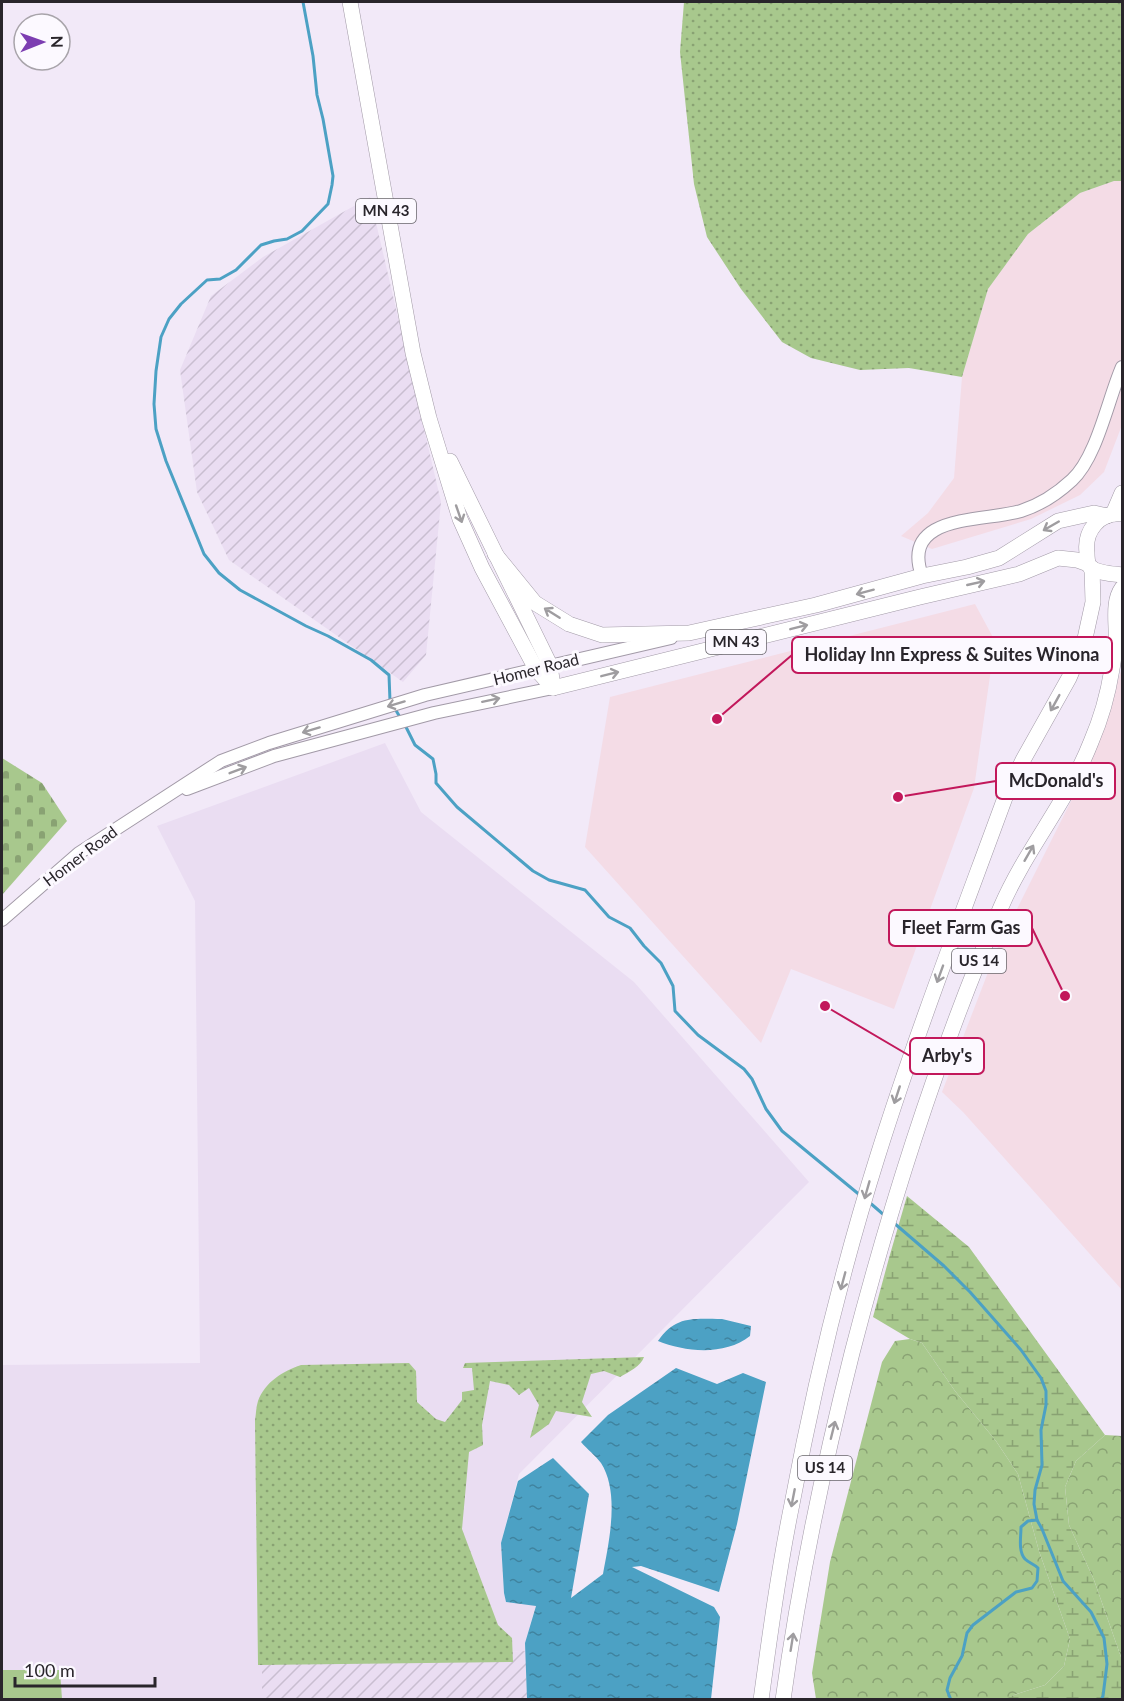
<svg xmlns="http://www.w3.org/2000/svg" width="1124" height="1701" font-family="Lato,sans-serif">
	<defs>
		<pattern id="industrial-furrows" width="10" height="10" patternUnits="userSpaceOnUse" patternTransform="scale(1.5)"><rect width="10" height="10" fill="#eaddf2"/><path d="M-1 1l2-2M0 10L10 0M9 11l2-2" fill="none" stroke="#c9bed0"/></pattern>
		<pattern id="green-dots" width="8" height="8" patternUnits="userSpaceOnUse" patternTransform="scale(1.5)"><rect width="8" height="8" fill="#a8c88d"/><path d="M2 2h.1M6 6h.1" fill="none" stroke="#89a273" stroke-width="1.8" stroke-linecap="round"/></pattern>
		<pattern id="forest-crowns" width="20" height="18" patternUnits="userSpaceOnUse" patternTransform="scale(1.5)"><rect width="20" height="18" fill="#a8c88d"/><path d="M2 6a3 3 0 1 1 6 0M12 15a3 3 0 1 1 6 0" fill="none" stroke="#89a273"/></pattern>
		<pattern id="wetland-marsh" width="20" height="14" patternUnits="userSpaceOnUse" patternTransform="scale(1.5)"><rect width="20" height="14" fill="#a8c88d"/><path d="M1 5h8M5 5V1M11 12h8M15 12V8" fill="none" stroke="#89a273"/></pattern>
		<pattern id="cemetery-stones" width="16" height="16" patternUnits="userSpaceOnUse" patternTransform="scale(1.5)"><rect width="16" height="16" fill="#a8c88d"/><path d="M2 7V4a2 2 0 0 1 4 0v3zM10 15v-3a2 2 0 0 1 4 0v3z" fill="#89a273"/></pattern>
		<pattern id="water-ripples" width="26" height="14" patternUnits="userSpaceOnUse" patternTransform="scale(1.5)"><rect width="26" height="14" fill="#4ca1c4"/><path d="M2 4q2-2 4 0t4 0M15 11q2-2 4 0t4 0" fill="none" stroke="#3f839f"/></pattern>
	</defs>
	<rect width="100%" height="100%" fill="#f2e9f8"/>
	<g fill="#f4dce6">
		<path d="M1114,181H1122V425L1104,472L1080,495L1031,519L932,549L901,536L928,513L954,478L962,377L988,289L1028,234L1080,193Z"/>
		<path d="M975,604L995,641L974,788L894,1009L791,969L761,1043L585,847L610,697Z"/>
		<path d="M1122,668V1290L963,1112L942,1092L997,949L1079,785L1105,719Z"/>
	</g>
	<g fill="url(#industrial-furrows)">
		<path d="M370,197L441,502L426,655L403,682L229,560L197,492L180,370L211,296L263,257Z"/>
		<path d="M526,1651L527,1699H262V1660Z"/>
	</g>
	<path fill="#eaddf2" d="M385,743L421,812L634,982L809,1182L519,1474L501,1543L504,1593L506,1602L536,1605L525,1643L526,1651L262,1660V1699H2V1365L200,1363L195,901L157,826Z"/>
	<g fill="url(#green-dots)">
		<path d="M684,2H1122V181H1114L1080,193L1028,234L988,289L962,377L909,368L860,370L811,358L782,342L741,289L707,237L694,184L680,52Z"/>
		<path d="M644,1357C641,1366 629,1372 620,1377L604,1371L591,1374L582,1402L592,1417L556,1411L549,1424L530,1438L539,1405L529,1388L519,1395L509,1385L490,1381L482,1425L483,1445L469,1452L462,1529L498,1625L512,1638L513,1662L258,1665L255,1421C256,1414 256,1407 258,1401C265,1382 283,1371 301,1365L409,1363L416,1371L417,1402L436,1419L445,1422L462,1400V1392L474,1390L472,1368H463L465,1363Z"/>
	</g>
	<g fill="url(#forest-crowns)">
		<path d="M910,1339L922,1343L955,1391L996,1441L1018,1474L1039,1551L1070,1639L1064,1666L1045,1685L1014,1695L1005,1700L816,1699L812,1673L830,1562L882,1362L895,1341Z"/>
		<path d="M1105,1435L1122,1436V1660L1094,1580L1069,1525L1065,1487L1076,1461Z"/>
	</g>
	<path fill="url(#wetland-marsh)" d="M907,1196L969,1247L1105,1435L1076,1461L1065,1487L1069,1525L1094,1580L1122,1660V1699H1005L1014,1695L1045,1685L1064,1666L1070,1639L1039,1551L1018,1474L996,1441L955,1391L922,1343L910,1339L873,1317L889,1258Z"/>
	<path fill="url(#cemetery-stones)" d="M2,758L42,783L67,821L2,895Z"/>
	<path fill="#a8c88d" d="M2,1670H60L62,1699H2Z"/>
	<g fill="url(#water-ripples)">
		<path d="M722,1319L751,1326L750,1336C725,1356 685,1352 658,1341C676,1315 694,1319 722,1319Z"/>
		<path d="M676,1368L717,1384L743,1373L766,1382L737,1524L719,1592L641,1566L632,1567L714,1607L720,1617L711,1699H527L525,1643L536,1606L506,1602L504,1593L501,1543L518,1481L553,1458L589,1494L571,1598L603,1574C609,1541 620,1493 601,1463C596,1456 587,1449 581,1442L608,1415Z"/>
	</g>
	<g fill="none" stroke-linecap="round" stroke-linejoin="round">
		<g stroke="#4ca1c4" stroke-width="3">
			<path d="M303,2L313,56L317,95L323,119L333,176L332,185L328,204L302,231L287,239L274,241L261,245L236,270L220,279L207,280L181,304L169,319L161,337L156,371L154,404L156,429L166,461L204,554L219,573L240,590L306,626L328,636L371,660L389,675L390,701"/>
			<path d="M394,707L401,719"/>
			<path d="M405,725L415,745L433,759L436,774V783L457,807L533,871L549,880L585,890L609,917L630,928L644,946L661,963L673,986L675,1011L698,1035L744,1069L752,1079L766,1109L782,1131L861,1196"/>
			<path d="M869,1202L884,1215"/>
			<path d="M894,1223L944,1266L970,1292L1021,1350L1041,1378L1046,1391V1405L1041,1430L1042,1465L1035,1490L1034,1504L1037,1520L1042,1529L1063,1581L1091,1612L1104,1638L1107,1664L1103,1696L1101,1700"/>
			<path d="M951,1700L947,1690L950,1678L962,1656L967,1633L973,1625L1016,1592L1032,1588L1037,1581L1038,1568C1034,1564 1029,1563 1025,1559C1018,1551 1021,1537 1021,1527L1028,1521L1037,1520"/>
		</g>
		<defs>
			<g id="tertiary">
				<path d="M922,576C900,513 984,522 1021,511C1040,505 1058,493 1072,480C1097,457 1108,399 1122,367"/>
				<path d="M187,789L274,756L434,713L553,688"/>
				<path d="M2,920L79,853L221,761L269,743L425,695L671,638"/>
			</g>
			<g id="primary">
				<path d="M350,2L413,353L429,418L460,519L482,568L536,669L553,688"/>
				<path d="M450,461L550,665L553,687"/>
				<path d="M495,554L535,603L569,624L602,635L689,633L816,605L922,576L967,567L999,558L1058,521L1094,513L1107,516"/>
				<path d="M553,688L920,597L1019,574L1058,558L1077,560L1088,564"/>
			</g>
			<g id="trunk">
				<path d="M1113,514L1122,493"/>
				<path d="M1122,514C1099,512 1084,531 1087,553C1087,558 1087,563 1090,567C1097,573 1114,574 1122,575"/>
				<path d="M761,1700C770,1634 779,1568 792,1504C814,1386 842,1269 878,1155C916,1034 962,915 1006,795L1023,760L1069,678L1084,643L1093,602L1092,568"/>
				<path d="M783,1700C799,1583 823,1468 852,1353C891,1202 939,1051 1001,907C1026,849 1068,801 1091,742C1101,719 1108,694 1112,669C1114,659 1115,649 1116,640C1117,623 1112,602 1122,588"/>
			</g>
		</defs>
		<use href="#tertiary" stroke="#a29aa7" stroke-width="14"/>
		<use href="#primary" stroke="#a29aa7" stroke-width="16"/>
		<use href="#trunk" stroke="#a29aa7" stroke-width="16"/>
		<use href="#tertiary" stroke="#fff" stroke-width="12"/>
		<use href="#primary" stroke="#fff" stroke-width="15"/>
		<use href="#trunk" stroke="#fff" stroke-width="15"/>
	</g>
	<defs><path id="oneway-shaft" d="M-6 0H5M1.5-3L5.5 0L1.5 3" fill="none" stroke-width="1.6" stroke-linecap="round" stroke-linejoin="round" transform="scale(1.5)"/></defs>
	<g stroke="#9f9da0">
		<use href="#oneway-shaft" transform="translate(459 514) rotate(71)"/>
		<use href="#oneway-shaft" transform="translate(1051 526) rotate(150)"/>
		<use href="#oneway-shaft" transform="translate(976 583) rotate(-13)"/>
		<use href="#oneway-shaft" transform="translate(865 592) rotate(165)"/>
		<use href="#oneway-shaft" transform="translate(552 613) rotate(-148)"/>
		<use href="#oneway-shaft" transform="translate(799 627) rotate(-14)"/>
		<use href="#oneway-shaft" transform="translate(610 674) rotate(-14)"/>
		<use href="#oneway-shaft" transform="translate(491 700) rotate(-12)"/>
		<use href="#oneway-shaft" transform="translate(1055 703) rotate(119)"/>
		<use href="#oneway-shaft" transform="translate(396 704) rotate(163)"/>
		<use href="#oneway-shaft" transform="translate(311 730) rotate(163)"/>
		<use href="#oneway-shaft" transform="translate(238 770) rotate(-21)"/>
		<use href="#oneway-shaft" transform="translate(1029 853) rotate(-60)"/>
		<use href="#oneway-shaft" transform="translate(940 974) rotate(110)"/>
		<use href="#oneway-shaft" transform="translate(897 1095) rotate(108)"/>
		<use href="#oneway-shaft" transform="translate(867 1190) rotate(106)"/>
		<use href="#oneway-shaft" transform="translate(843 1281) rotate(105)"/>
		<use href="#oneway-shaft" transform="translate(833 1430) rotate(-76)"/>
		<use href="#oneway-shaft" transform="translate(793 1498) rotate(101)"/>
		<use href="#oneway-shaft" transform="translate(792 1642) rotate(-81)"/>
	</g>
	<g text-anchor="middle" stroke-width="6" stroke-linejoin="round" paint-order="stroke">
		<g fill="#fcf9ff" stroke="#68656b" stroke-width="1.5">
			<rect x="356" y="199" width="60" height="24" rx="4.5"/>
			<rect x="706" y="630" width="60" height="24" rx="4.5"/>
			<rect x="952" y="949" width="54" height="24" rx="4.5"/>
			<rect x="798" y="1456" width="54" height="24" rx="4.5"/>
		</g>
		<g font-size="15" font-weight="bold" fill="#29252b">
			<text x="386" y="216">MN 43</text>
			<text x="736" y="647">MN 43</text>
			<text x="979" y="966">US 14</text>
			<text x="825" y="1473">US 14</text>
		</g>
		<g font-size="16" fill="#29252b" stroke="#fcf9ff">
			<text transform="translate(536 669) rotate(-14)" y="6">Homer Road</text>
			<text transform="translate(80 856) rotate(-37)" y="6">Homer Road</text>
		</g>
	</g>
	<path fill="none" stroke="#c2185b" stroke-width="2" d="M717 719L792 655M898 797L996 781M1065 996L1032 928M825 1006L910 1056"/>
	<g fill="#c2185b" stroke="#fcf9ff" stroke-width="2">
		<circle cx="717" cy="719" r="6"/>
		<circle cx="898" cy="797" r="6"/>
		<circle cx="1065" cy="996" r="6"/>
		<circle cx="825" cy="1006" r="6"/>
	</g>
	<g fill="#fcf9ff" stroke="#c2185b" stroke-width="2">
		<rect x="792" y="637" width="320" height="36" rx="6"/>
		<rect x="996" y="763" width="119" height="36" rx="6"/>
		<rect x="889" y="910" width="143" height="36" rx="6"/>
		<rect x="910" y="1038" width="74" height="36" rx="6"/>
	</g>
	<g font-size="18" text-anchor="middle" font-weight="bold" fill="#29252b">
		<text x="952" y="661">Holiday Inn Express &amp; Suites Winona</text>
		<text x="1056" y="787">McDonald's</text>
		<text x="961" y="934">Fleet Farm Gas</text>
		<text x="947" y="1062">Arby's</text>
	</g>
	<rect width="1124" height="1701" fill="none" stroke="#29252b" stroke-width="6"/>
	<g transform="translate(42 42) rotate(89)"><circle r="28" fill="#fcf9ff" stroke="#a8a4aa" stroke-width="1.5"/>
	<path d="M0-4.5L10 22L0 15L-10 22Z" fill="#7c3db1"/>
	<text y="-9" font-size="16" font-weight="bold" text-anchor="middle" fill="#29252b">N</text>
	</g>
	<path d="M15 1677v9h140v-9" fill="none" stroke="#29252b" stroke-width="3"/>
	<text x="24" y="1677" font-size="18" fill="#29252b" stroke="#fcf9ff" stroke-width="4.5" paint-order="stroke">100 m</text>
</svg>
